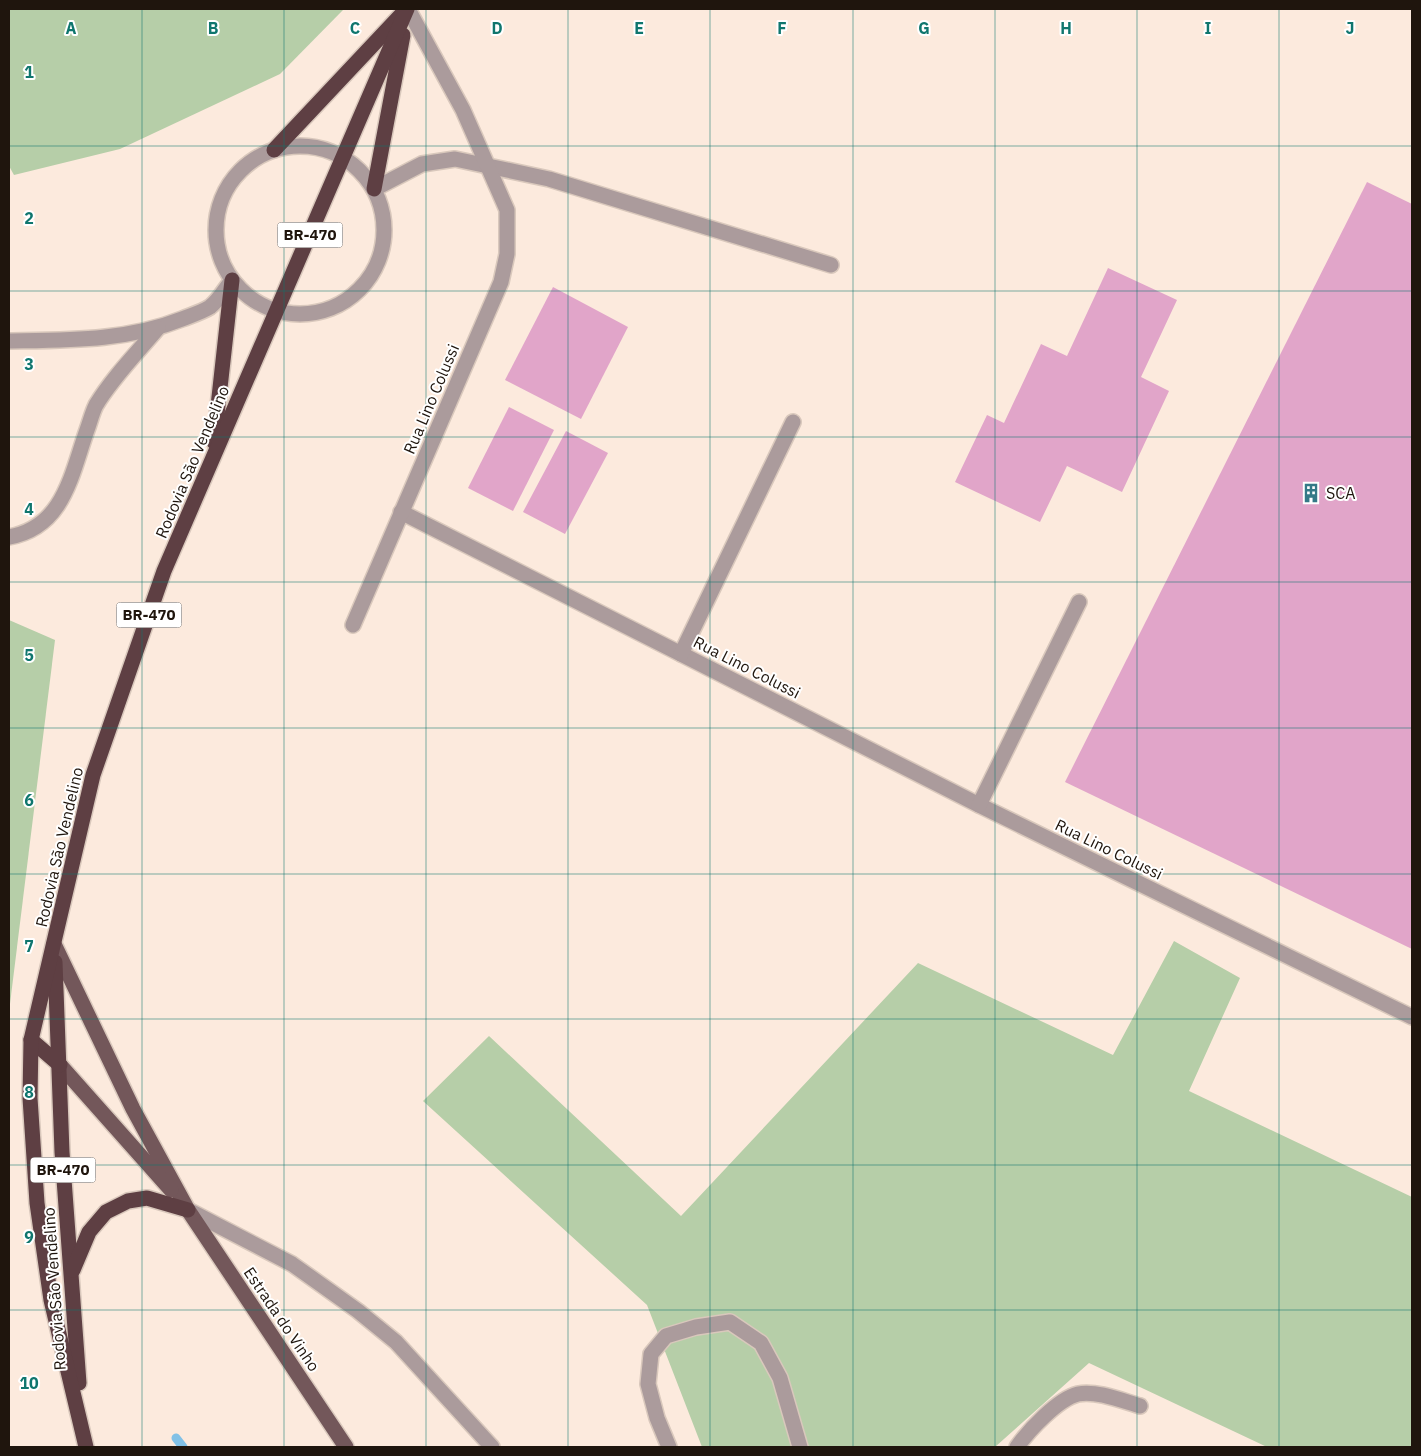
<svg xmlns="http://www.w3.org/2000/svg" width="1421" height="1456" font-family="'IBM Plex Sans',sans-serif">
	<rect width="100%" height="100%" fill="#fceadd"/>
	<g fill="#b6cea8">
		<path d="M9,9H344L280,74L120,149L14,175L9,166Z"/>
		<path d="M9,620L55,640L9,1012Z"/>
		<path d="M1174,941L1240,978L1189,1091L1412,1197V1447H1267L1089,1363L995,1447H702L647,1305L423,1101L489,1036L681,1216L918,963L1113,1055Z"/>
	</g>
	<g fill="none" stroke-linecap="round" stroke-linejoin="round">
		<path stroke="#82c1e6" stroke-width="9" d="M176,1438L183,1447"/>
	</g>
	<g fill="#e1a5c9">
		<path d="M1367,182L1412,204V949L1065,782Z"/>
		<path d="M1108,268L1177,300L1141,377L1169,391L1122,492L1067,466L1040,522L955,482L987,415L1004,423L1041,344L1067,356Z"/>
		<path d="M553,287L628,327L581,419L505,380Z"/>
		<path d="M509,407L554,430L513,511L468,488Z"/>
		<path d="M566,431L608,453L565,534L523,512Z"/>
	</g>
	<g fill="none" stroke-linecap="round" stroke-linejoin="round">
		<defs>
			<g id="minor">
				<circle cx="300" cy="230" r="84"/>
				<path d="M374,189L422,164L455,159L549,179L831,265"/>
				<path d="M9,341C67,340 127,341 182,319C192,315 202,312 210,307C219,300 225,289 232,280"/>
				<path d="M401,512L979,805L1412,1017"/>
				<path d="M9,537C64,527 71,475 87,430C90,422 92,413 96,405C113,377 137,353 158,328"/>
				<path d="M353,625L501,282L507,254V210L463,110L408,9"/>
				<path d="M681,654L793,422"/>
				<path d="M979,805L1079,602"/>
				<path d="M188,1210L292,1264L358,1311L396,1342L492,1447"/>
				<path d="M669,1447L657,1418L648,1384L651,1354L666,1336L696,1327L730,1322L761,1343L780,1378L800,1447"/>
				<path d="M1017,1447C1029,1430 1058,1399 1078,1394C1096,1390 1123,1401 1140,1406"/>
			</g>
			<g id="major">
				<path d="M54,944L133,1109L188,1210L346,1447"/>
				<path d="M60,1065L171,1190"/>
			</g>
			<g id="highway">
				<path d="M274,150L401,15"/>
				<path d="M374,189L403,35"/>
				<path d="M214,442L232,280"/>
				<path d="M55,962L62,1152L79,1383"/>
				<path d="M31,1040L60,1065"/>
				<path d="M73,1270L89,1232L106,1212L128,1201L147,1198L188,1210"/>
				<path d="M86,1447L51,1300L37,1203L30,1098L31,1040L93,775L164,571L407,9"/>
			</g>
		</defs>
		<use href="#minor" stroke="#d9c8bc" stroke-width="18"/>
		<use href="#major" stroke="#d9c8bc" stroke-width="18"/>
		<use href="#highway" stroke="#d9c8bc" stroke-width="18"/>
		<use href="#minor" stroke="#ab9b9c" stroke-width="15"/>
		<use href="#major" stroke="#73575a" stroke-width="15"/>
		<use href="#highway" stroke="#5e3f43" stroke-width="15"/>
	</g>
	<path fill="none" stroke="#0f766e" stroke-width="1" stroke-opacity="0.55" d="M142,9V1447M284,9V1447M426,9V1447M568,9V1447M710,9V1447M853,9V1447M995,9V1447M1137,9V1447M1279,9V1447M9,146H1412M9,291H1412M9,437H1412M9,582H1412M9,728H1412M9,874H1412M9,1019H1412M9,1165H1412M9,1310H1412"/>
	<defs>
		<symbol id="building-bare" viewBox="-9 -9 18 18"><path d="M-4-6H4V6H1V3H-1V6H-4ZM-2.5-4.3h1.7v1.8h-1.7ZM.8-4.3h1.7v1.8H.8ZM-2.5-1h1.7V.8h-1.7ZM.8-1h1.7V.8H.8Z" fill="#347987" stroke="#fff" stroke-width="2.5" paint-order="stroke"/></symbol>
	</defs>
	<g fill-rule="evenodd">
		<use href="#building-bare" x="1297" y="479" width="28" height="28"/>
	</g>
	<g text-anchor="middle" stroke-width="4" stroke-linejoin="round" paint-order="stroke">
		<g fill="#fff" stroke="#625b56" stroke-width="1">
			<rect x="277.5" y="222.5" width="65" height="25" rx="4"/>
			<rect x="116.5" y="602.5" width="65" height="25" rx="4"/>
			<rect x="30.5" y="1157.5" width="65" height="25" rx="4"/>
		</g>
		<g font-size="15" font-weight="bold" fill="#1f150d">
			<text x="310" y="240">BR-470</text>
			<text x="149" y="620">BR-470</text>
			<text x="63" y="1175">BR-470</text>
		</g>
		<g font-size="16" fill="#1f150d" stroke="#fff">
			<text transform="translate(431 399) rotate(-67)" y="6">Rua Lino Colussi</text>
			<text transform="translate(192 462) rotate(-67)" y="6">Rodovia São Vendelino</text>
			<text transform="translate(747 667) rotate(27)" y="6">Rua Lino Colussi</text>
			<text transform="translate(59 847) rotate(-77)" y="6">Rodovia São Vendelino</text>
			<text transform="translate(1109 849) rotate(26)" y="6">Rua Lino Colussi</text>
			<text transform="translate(54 1289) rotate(-94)" y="6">Rodovia São Vendelino</text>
			<text transform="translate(282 1319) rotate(56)" y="6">Estrada do Vinho</text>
		</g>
		<g font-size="16" fill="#1f150d" stroke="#fff" text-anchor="start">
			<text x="1326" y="499">SCA</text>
		</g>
	</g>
	<g font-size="16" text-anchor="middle" font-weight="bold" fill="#0f766e" stroke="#fff" stroke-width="4" stroke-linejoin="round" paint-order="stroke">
		<text x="71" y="34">A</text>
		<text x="213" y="34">B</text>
		<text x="355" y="34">C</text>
		<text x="497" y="34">D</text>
		<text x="639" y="34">E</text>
		<text x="782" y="34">F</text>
		<text x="924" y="34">G</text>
		<text x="1066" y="34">H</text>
		<text x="1208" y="34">I</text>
		<text x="1350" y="34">J</text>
		<text x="29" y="78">1</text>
		<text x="29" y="224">2</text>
		<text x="29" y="370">3</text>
		<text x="29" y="515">4</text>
		<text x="29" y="661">5</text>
		<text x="29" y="806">6</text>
		<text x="29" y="952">7</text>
		<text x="29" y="1098">8</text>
		<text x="29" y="1243">9</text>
		<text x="29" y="1389">10</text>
	</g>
	<rect width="1421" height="1456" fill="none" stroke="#1f150d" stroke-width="20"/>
</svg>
